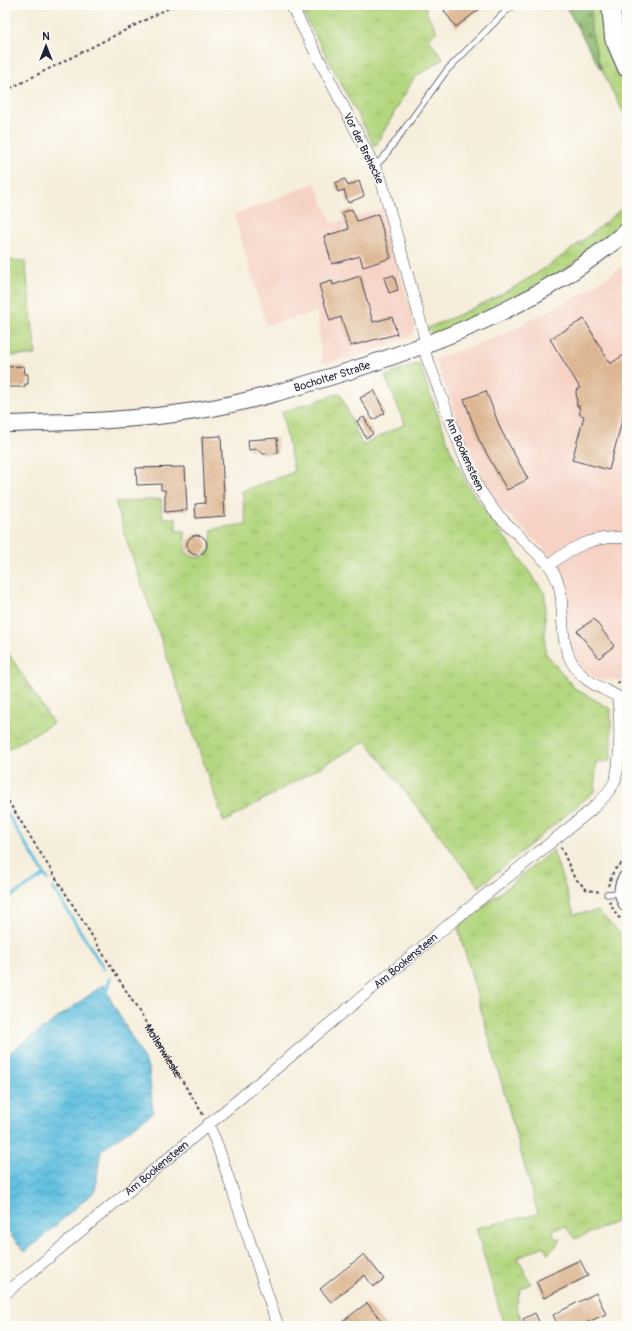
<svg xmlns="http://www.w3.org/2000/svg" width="632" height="1331" font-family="Pangolin,sans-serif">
	<defs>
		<pattern id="grass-tufts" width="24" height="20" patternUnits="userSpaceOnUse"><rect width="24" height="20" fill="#b3d67e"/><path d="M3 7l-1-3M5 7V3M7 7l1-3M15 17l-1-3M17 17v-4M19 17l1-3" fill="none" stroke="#9ab76e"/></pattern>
		<pattern id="forest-firs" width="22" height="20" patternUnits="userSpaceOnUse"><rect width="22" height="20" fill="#8eb76d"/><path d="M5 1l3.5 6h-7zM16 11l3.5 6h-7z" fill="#74945b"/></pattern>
		<pattern id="water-waves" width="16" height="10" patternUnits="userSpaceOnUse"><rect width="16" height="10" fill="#62c0e0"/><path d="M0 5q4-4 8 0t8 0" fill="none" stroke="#509cb7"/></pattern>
		<pattern id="building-back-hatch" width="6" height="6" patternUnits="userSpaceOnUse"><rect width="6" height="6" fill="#e2bb96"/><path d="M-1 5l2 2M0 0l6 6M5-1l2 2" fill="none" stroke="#c2a082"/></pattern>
	</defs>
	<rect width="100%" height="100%" fill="#fdfcf7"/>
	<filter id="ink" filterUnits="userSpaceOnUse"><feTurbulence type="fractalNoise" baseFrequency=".025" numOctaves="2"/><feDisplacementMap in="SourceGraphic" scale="8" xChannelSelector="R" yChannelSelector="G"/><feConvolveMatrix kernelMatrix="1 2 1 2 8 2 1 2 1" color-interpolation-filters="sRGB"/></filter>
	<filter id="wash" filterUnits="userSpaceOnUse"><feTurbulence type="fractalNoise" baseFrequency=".012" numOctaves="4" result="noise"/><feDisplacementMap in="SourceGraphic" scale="16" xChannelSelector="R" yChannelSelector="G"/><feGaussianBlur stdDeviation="0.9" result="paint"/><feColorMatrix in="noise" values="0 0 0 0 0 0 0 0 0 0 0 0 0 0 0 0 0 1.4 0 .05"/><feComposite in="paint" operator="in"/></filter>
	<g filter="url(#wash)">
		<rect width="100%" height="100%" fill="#f6eedb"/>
		<g fill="#f6d2c5">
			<path d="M315,183L332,224L383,208L415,328L412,336L353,358L322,363L317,312L266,325L234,215Z"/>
			<path d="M627,263V681L597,679L579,664L570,645L563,576L547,552L497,504L485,485L466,443L435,359L500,336L585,292Z"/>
		</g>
		<g fill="url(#grass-tufts)" stroke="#6a7c5c">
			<path d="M299,5H426V12L437,31L429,39L443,59L414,78L375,147Z"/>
			<path d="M591,5H603V21L608,41L627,80V119C608,83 586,47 591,5Z"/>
			<path d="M619,5H627V52L619,22Z"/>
			<path d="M627,204V222C588,253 548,284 503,306C481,316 459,325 438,334L432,333L427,328C470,311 512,291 551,264C577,246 602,225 627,204Z"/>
			<path d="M5,260L25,261L36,355L5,356Z"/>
			<path d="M419,363L451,451L468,486L545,594V652L574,688L611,709V761L596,763L595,791L479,887L366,741L224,822L123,530L122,523L115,502L161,499L163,518H176V531H185V551L193,557H203L210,549L212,529L246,524L242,491L294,472L282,412L340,393L362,445L405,424L385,376Z"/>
			<path d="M5,648L53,723L5,751Z"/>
			<path d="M553,850L574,914L598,911L626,939L627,1217L575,1239L565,1226L552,1230L555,1239L560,1238V1242L548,1254L544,1246L518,1258L531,1284L521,1288L516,1306L524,1326H504L476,1228L538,1214L458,927Z"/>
		</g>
		<path fill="url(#forest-firs)" stroke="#586c54" d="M565,5H591V30L601,70Z"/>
		<path fill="url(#water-waves)" stroke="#42718e" d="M103,985L149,1069L153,1113L101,1150L95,1191L25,1252L5,1228V1056Z"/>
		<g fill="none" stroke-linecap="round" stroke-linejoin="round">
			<g stroke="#62c0e0" stroke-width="3">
				<path d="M6,812L48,880"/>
				<path d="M53,888L104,969"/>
				<path d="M5,900L45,875"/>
				<path d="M105,995L110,978"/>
			</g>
		</g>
		<g id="blocks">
			<g fill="url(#building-back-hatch)">
				<path d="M452,5H485L456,27L444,11Z"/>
				<path d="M345,179L348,186L359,181L364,196L348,203L344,190L338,192L335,183Z"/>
				<path d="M352,209L357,221L378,214L391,258L363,267L360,256L332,264L324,236L349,229L342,213Z"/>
				<path d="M394,275L398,290L389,293L384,278Z"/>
				<path d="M360,276L373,322L392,317L397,334L350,346L341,317L330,321L319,285L332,281L333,285Z"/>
				<path d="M584,319L610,364L627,353V418L623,417L609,470L572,460L584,416L580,415L579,406H577L576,390L580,388L550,339Z"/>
				<path d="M24,366L25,374H28V384H25V387H8V380H5V369H7V367Z"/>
				<path d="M374,390L385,413L373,420L360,398Z"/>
				<path d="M486,391L501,430L528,479L507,490L479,440L464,399Z"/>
				<path d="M364,417L373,434L366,438L357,421Z"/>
				<path d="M221,436L225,516L196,518L195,504L205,503L202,437Z"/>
				<path d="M277,438L278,453L263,454L257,449L249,450L248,440Z"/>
				<path d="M185,467L187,510L165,512V490H161V484L137,485L136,468Z"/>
				<circle cx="197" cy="545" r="10"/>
				<path d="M594,619L614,646L599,658L577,631Z"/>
				<path d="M364,1254L384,1279L373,1287L365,1275L331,1302L320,1289Z"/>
				<path d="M580,1260L588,1276L544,1298L536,1281Z"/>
				<path d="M596,1293L606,1314L579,1326H558L553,1315Z"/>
				<path d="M367,1303L386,1326H337L351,1315Z"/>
				<path d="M535,1313L541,1326H526L523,1319Z"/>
			</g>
		</g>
	</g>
	<g filter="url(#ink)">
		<use href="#blocks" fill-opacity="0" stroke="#424153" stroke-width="1"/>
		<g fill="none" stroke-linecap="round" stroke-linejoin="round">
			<defs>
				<g id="lane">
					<path d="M375,166L384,157L447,70L505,12L515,5"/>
					<path d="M607,894L621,893"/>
				</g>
				<g id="street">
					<path d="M549,565C574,546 594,535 627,538"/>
					<path d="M208,1124L217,1144L278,1326"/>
					<path id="s2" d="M5,1294L453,921L590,811C600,802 608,794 614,783C621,768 621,712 617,696C604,689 591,685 581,674C559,653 564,623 561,596C560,585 555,574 549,565L495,512L479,489L463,454L430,366L426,356L424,334L381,179L291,5"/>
				</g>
				<g id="secondary">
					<path id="s3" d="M5,424C68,422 132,421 195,411C247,403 298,387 349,371C454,337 541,303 627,231"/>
					<path d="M627,878C621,886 622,895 627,904"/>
				</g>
				<path id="primary" d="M611,5L614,38L627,68"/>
			</defs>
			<use href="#lane" stroke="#424153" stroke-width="7"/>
			<use href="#street" stroke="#424153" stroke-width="12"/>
			<use href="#secondary" stroke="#424153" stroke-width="18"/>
			<use href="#primary" stroke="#424153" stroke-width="20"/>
			<g stroke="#424153" stroke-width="2" stroke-dasharray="3 3" stroke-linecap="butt">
				<path d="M5,91L175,5"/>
				<path d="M617,682L627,684"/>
				<path id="s1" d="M5,796L204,1116"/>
				<path d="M561,847L574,877L587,890L601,892"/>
				<path d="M608,886L614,870L627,859"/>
				<path d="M609,901L617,916L627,923"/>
				<path d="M626,1326V1319"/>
			</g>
			<use href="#lane" stroke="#fff" stroke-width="5.5"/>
			<use href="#street" stroke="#fff" stroke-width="11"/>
			<use href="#secondary" stroke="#fff" stroke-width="16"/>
			<use href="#primary" stroke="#fff" stroke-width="18"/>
		</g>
	</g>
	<g text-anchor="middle" stroke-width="4" stroke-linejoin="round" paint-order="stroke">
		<g font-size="11" fill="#22223b" stroke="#fdfcf7">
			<text transform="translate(364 148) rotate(64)" y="4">Vor der Brehecke</text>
			<text dy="4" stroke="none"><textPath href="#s3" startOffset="332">Bocholter Straße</textPath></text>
			<text transform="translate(465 454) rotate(66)" y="4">Am Bookensteen</text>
			<text dy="4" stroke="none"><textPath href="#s2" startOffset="521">Am Bookensteen</textPath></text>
			<text dy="4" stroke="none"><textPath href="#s1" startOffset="300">Mollenwieske</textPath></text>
			<text dy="4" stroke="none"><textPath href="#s2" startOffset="197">Am Bookensteen</textPath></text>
		</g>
	</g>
	<rect width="632" height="1331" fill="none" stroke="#fdfcf7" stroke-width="20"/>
	<g transform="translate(46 46)" stroke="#fdfcf7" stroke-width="3" paint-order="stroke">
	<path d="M0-3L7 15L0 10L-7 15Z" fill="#22223b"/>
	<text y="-6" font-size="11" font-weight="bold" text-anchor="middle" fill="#22223b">N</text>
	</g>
</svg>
